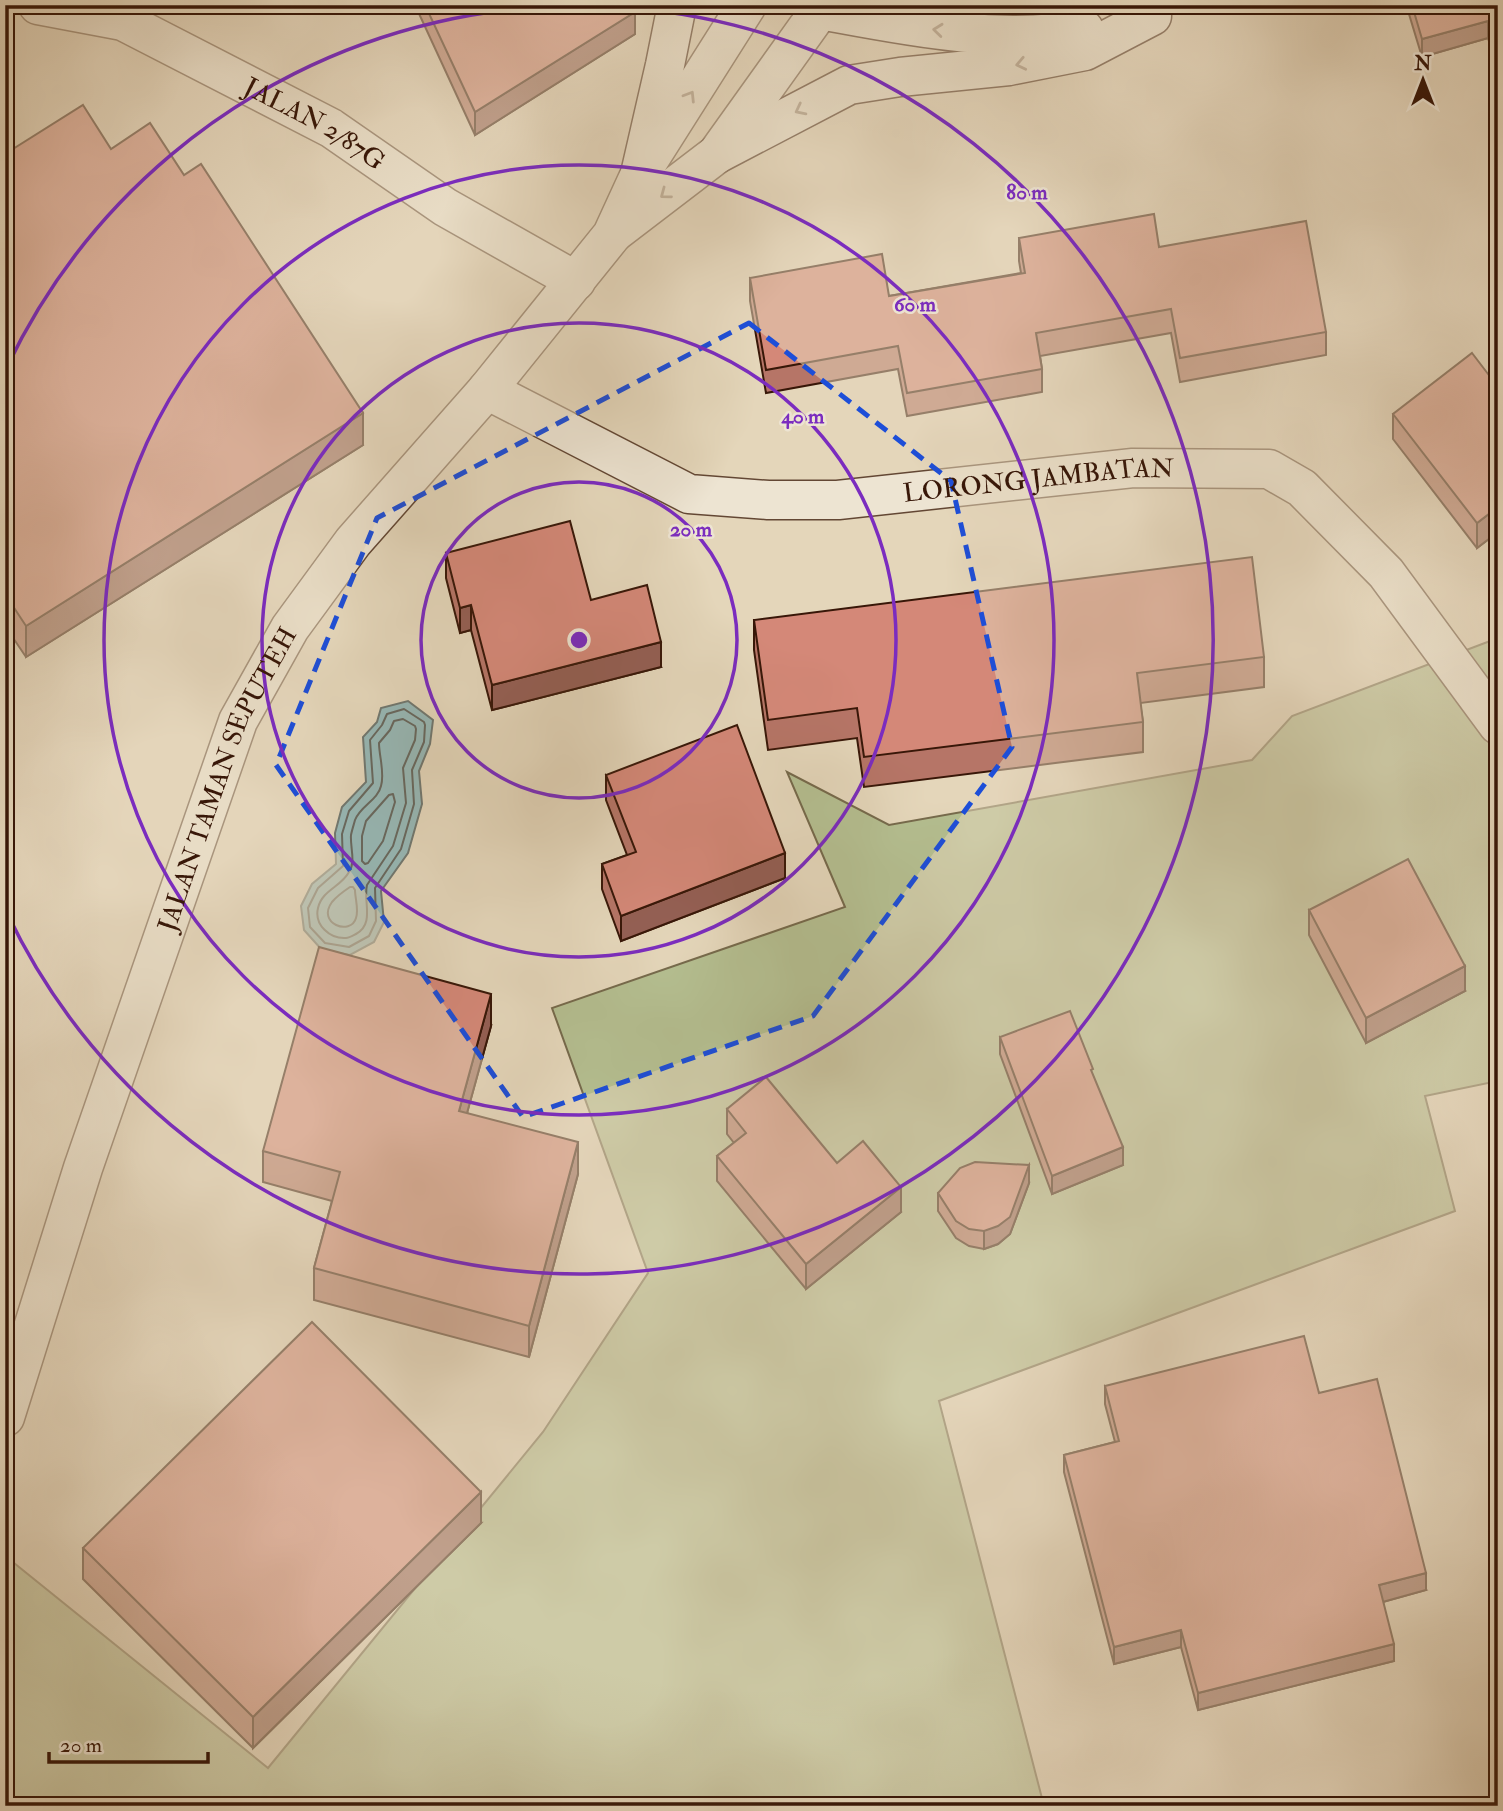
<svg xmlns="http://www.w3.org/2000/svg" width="1503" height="1811" font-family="'IM FELL Double Pica',serif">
	<rect width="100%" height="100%" fill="#e4d6ba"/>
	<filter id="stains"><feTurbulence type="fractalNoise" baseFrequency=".00286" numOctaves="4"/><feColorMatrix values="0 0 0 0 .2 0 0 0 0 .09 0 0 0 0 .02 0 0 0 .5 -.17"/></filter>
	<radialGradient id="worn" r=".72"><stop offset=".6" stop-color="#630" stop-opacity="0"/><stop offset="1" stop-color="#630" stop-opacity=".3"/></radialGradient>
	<path fill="#b4be90" stroke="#766a4c" stroke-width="2" d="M1498,638V1081L1425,1096L1455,1211L939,1401L1044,1806H5V1597L14,1563L268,1768L543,1432L648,1273L552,1008L845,907L787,772L889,825L1252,760L1292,716Z"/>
	<path fill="#97b8b6" stroke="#717870" stroke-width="2" d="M408,701L433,720L430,744L419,771L422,804L408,853L381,891L384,922L374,942L350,955L322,950L304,930L301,906L312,884L336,864L335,833L342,807L366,782L363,737L377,722L381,708Z"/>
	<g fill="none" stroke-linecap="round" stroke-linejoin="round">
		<g stroke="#68685f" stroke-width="2">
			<path d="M404,709L424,722L425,725L424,742L412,770L414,804L401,849L375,888L376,921L369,936L349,947L325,943L310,927L308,908L318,888L343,866L342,834L349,811L373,783L370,740L382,725L387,714Z"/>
			<path d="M403,719L415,726L416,729L415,740L403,768L406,803L393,846L367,885C363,901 375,924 356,934C354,935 349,938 346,938C330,939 314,925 318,908C322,890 341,887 349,872C356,862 350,847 351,835C352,830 354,824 355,820C360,806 378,800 381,786C385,773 379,756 379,743L390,730L394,721Z"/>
			<path d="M393,794L395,802L383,841L368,863L365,864L362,861V836L366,821L389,795Z"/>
			<path d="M350,887H353L355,890C355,898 359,910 356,918C351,936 316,924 332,902C337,896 344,891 350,887Z"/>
		</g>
		<defs>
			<g id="minor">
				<path id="s1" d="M38,5L123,21L331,128L445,207L576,281"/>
				<path id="s2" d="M487,390L689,494L768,500H838L1133,468L1269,469L1302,488L1386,573L1498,725"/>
			</g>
			<g id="tertiary">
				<path d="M615,232L717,154L820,10"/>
				<path id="s3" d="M5,1417L83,1168L238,721L290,628L353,542L487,390L612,235L640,174L747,5"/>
			</g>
			<g id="secondary">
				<path d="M810,5L820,10C907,26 996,45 1084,29"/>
				<path d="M717,154L849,85L900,77L1009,66L1085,51L1152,16"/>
				<path d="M640,174L665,65L677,5"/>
			</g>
		</defs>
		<use href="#minor" stroke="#634734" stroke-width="41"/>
		<use href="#tertiary" stroke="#634734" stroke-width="41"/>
		<use href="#secondary" stroke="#381708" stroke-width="41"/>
		<use href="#minor" stroke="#ede4d2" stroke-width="38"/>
		<use href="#tertiary" stroke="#ede4d2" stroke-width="38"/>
		<use href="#secondary" stroke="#ede4d2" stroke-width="38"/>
	</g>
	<g fill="#b67567" stroke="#381708" stroke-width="2">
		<path d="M415,5H630L635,34L475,135Z"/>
		<path d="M1409,5H1498V72L1488,38L1422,57L1409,14Z"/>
		<path d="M111,149L184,175L363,445L26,657L5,626V154Z"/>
		<path d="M1019,238L1159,247L1326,332V355L1180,382L1171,333L1040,356L1042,369V392L907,416L898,369L766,393L750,301V278L889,296L1021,273L1019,261Z"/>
		<path d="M1498,387V532L1477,548L1393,439V414Z"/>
		<path d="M446,553L591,600L661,667L492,710L471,630L460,633L446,578Z"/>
		<path d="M754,620L1264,657V687L1140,703L1143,722V752L864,787L857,738L768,750L754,650Z"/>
		<path d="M606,775L785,878L621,941L602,889V864L627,855L606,800Z"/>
		<path d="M1309,910L1465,991L1366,1043L1309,935Z"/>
		<path d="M491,1026L467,1113L578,1174L529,1357L314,1300V1268L332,1201L263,1182V1151Z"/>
		<path d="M1000,1037L1093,1076L1123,1165L1052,1194L1000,1054Z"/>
		<path d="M727,1109L837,1163L901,1212L806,1289L717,1181V1156L734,1143L727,1134Z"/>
		<path d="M1029,1183L1010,1234L998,1244L984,1249L969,1246L956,1238L938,1211V1193Z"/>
		<path d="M1105,1386L1426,1590L1383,1602L1394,1661L1198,1710L1181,1647L1114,1664L1064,1472V1455L1115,1442L1105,1404Z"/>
		<path d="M481,1523L253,1748L83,1579V1548Z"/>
	</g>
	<g fill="#945f54" stroke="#381708" stroke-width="2">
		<path d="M635,12V34L475,135V112Z"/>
		<path d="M1488,21V38L1422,57V39Z"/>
		<path d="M363,413V445L26,657V626Z"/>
		<path d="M1498,507V532L1477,548V523Z"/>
		<path d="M471,605V630L460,633V608Z"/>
		<path d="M661,642V667L492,710V685Z"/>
		<path d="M785,853V878L621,941V916Z"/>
		<path d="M1465,966V991L1366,1043V1018Z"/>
		<path d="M491,994V1026L459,1142V1111Z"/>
		<path d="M578,1142V1174L529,1357V1326Z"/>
		<path d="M1123,1147V1165L1052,1194V1176Z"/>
		<path d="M1029,1165V1183L1010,1234L998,1244L984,1249V1231Z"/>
		<path d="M901,1187V1212L806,1289V1264Z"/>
		<path d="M481,1492V1523L253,1748V1717Z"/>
		<path d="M1426,1573V1590L1379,1603V1585Z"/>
		<path d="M1181,1630V1647L1114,1664V1647Z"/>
		<path d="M1394,1644V1661L1198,1710V1693Z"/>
	</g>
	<g fill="#d48878" stroke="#381708" stroke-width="2">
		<path d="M425,5H630L635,12L475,112Z"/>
		<path d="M1412,5H1498V54L1488,21L1422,39Z"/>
		<path d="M83,105L111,149L150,123L184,175L201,164L363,413L26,626L5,594V154Z"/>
		<path d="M1154,214L1159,247L1306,221L1326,332L1180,358L1171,309L1036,333L1042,369L907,393L898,346L766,370L750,278L882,254L889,296L1025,273L1019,238Z"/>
		<path d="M1472,353L1498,387V507L1477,523L1393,414Z"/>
		<path d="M570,521L591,600L647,585L661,642L492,685L471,605L460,608L446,553Z"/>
		<path d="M1252,557L1264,657L1137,673L1143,722L864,757L857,708L768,720L754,620Z"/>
		<path d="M737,725L785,853L621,916L602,864L636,852L606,775Z"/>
		<path d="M1408,859L1465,966L1366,1018L1309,910Z"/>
		<path d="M319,947L491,994L459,1111L578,1142L529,1326L314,1268L340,1172L263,1151Z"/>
		<path d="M1070,1011L1093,1069L1091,1070L1123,1147L1052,1176L1000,1037Z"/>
		<path d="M766,1077L837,1163L863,1141L901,1187L806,1264L717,1156L746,1133L727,1109Z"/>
		<path d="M975,1162L1029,1165L1010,1217L998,1226L984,1231L969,1229L956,1221L938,1193L960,1168Z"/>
		<path d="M312,1322L481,1492L253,1717L83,1548Z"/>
		<path d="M1304,1336L1319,1393L1377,1379L1426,1573L1379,1585L1394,1644L1198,1693L1181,1630L1114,1647L1064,1455L1119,1441L1105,1386Z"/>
	</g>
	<defs><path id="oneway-chevron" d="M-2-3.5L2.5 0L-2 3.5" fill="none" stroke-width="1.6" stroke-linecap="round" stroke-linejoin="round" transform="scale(1.75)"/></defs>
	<g stroke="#9c8877">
		<use href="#oneway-chevron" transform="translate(938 30) rotate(-174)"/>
		<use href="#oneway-chevron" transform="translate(1021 64) rotate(168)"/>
		<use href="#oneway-chevron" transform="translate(690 96) rotate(-58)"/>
		<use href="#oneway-chevron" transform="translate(800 110) rotate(153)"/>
		<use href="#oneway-chevron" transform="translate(665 194) rotate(143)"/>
	</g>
	<path d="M0 0H1503V1811H0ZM749,323L951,481L1012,747L813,1016L523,1117L276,765L377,518Z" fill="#e4d6ba" fill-opacity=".55" fill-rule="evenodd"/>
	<path fill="none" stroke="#1d4ed8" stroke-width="5" stroke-dasharray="14 9" stroke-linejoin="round" d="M749,323L951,481L1012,747L813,1016L523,1117L276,765L377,518Z"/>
	<g fill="none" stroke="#7b2cbf" stroke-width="3.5">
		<circle cx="579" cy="640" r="158"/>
		<circle cx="579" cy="640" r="317"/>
		<circle cx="579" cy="640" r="475"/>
		<path d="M7 367A634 634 0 1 1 7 913"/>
	</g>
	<g text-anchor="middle" stroke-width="5" stroke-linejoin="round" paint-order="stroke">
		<g font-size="26" fill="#381708" stroke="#ede4d2">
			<text dy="9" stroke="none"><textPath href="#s1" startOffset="304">JALAN 2/87G</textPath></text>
			<text dy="9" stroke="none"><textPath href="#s2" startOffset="578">LORONG JAMBATAN</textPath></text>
			<text dy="9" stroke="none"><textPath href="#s3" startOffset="676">JALAN TAMAN SEPUTEH</textPath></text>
		</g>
	</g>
	<circle cx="579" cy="640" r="10" fill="#7b2cbf" stroke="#ede4d2" stroke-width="3.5"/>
	<g font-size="21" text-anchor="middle" font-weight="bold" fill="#7b2cbf" stroke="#ede4d2" stroke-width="5" stroke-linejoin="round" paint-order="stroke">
		<text x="1027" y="199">80 m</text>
		<text x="915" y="311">60 m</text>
		<text x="803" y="423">40 m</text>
		<text x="691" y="536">20 m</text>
	</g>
	<rect width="1503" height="1811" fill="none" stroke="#e4d6ba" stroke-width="28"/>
	<rect x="7" y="7" width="1489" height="1797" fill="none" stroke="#381708" stroke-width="3.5"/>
	<rect x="14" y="14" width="1475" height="1783" fill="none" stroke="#381708" stroke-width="2"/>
	<g transform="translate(1423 80)" stroke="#ede4d2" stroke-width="5" paint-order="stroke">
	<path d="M0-5L12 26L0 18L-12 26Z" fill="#381708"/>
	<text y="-10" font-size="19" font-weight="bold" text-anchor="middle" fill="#381708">N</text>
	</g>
	<path d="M49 1752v10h159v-10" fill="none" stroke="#381708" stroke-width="3.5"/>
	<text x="60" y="1752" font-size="21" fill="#381708" stroke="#ede4d2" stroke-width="5" paint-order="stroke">20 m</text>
	<rect width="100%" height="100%" filter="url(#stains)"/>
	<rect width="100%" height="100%" fill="url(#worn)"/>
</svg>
